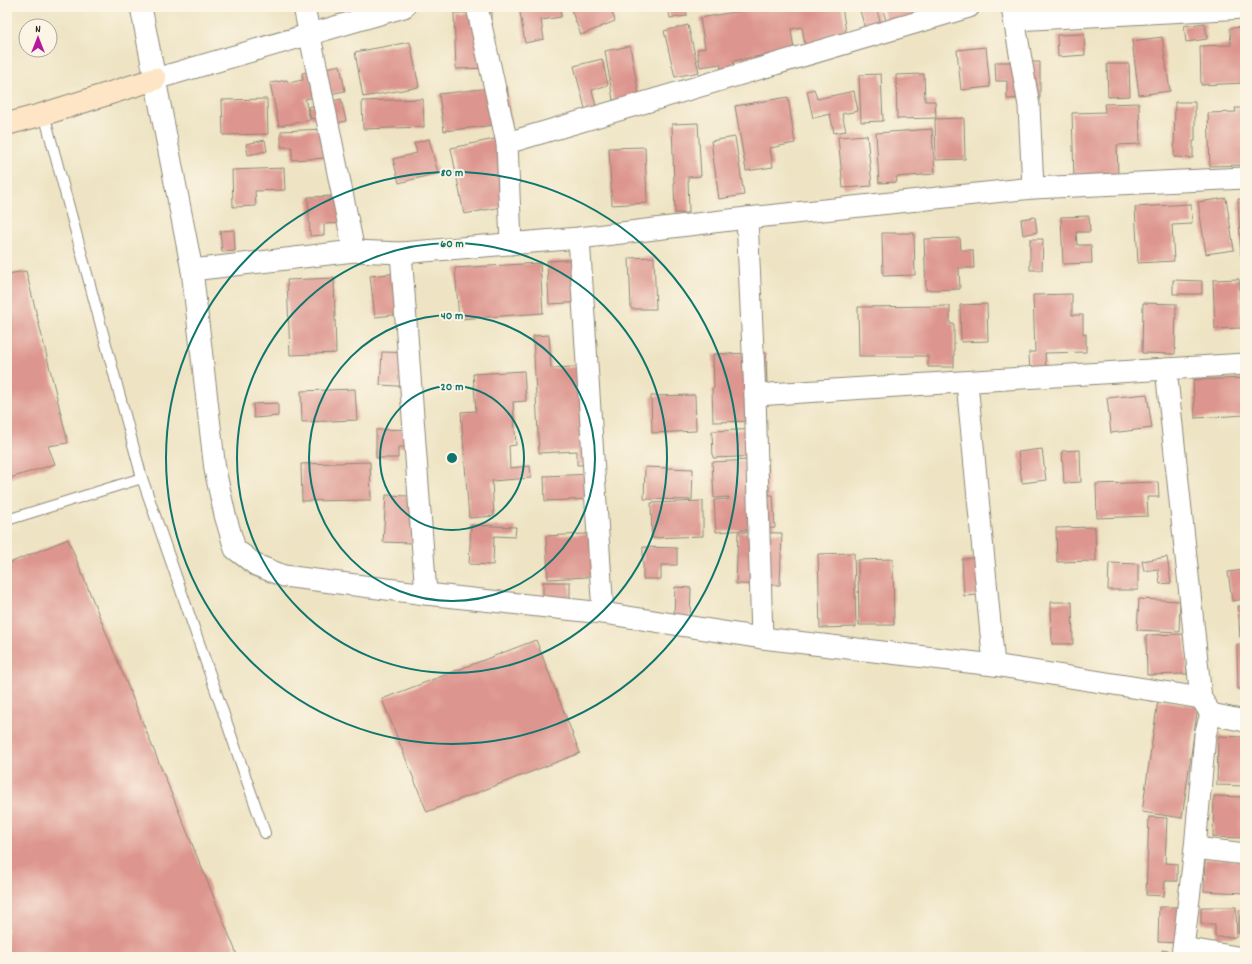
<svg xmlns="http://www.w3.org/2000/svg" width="1252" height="964" font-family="Dekko,sans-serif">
	<rect width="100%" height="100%" fill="#fcf5e5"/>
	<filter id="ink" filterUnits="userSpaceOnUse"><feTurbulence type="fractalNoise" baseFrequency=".025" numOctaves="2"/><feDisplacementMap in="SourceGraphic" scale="8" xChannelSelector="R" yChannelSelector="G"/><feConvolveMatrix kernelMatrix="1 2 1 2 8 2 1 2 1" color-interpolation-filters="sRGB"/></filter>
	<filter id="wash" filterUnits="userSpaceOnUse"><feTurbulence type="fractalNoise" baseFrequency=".012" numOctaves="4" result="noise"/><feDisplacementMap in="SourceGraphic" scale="16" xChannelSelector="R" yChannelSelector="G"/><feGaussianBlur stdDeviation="0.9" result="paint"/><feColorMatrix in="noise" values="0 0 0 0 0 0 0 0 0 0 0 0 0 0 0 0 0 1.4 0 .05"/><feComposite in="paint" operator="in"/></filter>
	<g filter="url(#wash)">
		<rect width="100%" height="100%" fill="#eee4c4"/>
		<g id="blocks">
			<g fill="#dd968f">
				<path d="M519,7H560L561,17L541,20L544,39L525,43Z"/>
				<path d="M570,7H610L615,21L581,35Z"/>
				<path d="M668,7H686L687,16L670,18Z"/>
				<path d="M762,7H842L847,38L805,45L802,27L791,29L794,50L733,61L735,78L723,80L720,64L700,67L697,49L705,48L700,18Z"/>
				<path d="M859,7H876L882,28L866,32Z"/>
				<path d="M882,7H921L925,20L889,31Z"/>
				<path d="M492,12L493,68L456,69L454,13Z"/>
				<path d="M1205,23L1207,39L1186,42L1184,26Z"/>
				<path d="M688,25L699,72L675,77L664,31Z"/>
				<path d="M1245,27V83L1201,85L1200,46L1231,45L1230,28Z"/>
				<path d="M1084,34L1085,55L1058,57L1057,35Z"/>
				<path d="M1162,37L1170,91L1139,95L1132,41Z"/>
				<path d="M410,42L419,87L363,97L355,52Z"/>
				<path d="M630,46L639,95L613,100L605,51Z"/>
				<path d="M986,47L990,87L961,90L957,50Z"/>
				<path d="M602,59L608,85L592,90L597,110L586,112L574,66Z"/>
				<path d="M995,62H1040V98L1007,99V81H996Z"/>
				<path d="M1107,64H1129L1130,96L1108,97Z"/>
				<path d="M340,65L345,91L305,99L310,120L279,126L270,83L287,80L288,83L303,80L302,73Z"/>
				<path d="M881,74L883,121L861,122L859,75Z"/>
				<path d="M924,74L925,101H935L936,118L897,119L896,75Z"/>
				<path d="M507,86L511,123L444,131L439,94Z"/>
				<path d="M814,89L817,99L854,91L858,111L842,114L846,131L834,133L830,114L813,118L807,91Z"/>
				<path d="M788,97L795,143L770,148L773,167L746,171L735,106Z"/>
				<path d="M267,99L268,134L223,135L222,100Z"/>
				<path d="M341,99L346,121L324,126L321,117L311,119L308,107Z"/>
				<path d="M423,99L424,127L363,129L362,101Z"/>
				<path d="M1175,102H1195V141H1193V158L1174,157Z"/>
				<path d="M1139,103L1140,144L1117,145L1118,176L1074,178L1072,113L1105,112L1104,104Z"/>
				<path d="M1235,108H1245V165L1210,166L1208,113L1236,112Z"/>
				<path d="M964,118L965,159L936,160L935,119Z"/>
				<path d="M698,123L701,176L688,177L689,213H675L672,124Z"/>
				<path d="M325,129L326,158L292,160V147H281V131Z"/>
				<path d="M932,129L935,174L896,177L897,182L879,183L876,133Z"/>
				<path d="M867,135L872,186L843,188L838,137Z"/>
				<path d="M504,137L517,204L464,214L451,148Z"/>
				<path d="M735,137L744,195L719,199L711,141Z"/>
				<path d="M429,139L438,173L399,183L393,159L417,153L414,143Z"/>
				<path d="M265,140L267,151L248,155L246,144Z"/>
				<path d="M645,147L647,203L612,205L609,148Z"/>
				<path d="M284,168L285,190L255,191L256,206L233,207L232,170Z"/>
				<path d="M338,196L350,223L324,224V235L310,236L308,197Z"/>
				<path d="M1226,198L1234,250L1206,254L1198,202Z"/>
				<path d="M1238,199H1245V256H1241Z"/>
				<path d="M1191,204L1192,224L1172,225L1174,261L1138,263L1135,207Z"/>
				<path d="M1089,216L1090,232H1076L1077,245H1091L1092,263L1063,264L1061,217Z"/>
				<path d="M1035,217L1037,232L1023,235L1021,219Z"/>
				<path d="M234,230L235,251L222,252L220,231Z"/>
				<path d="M882,233H914L915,275L883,276Z"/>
				<path d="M960,238L961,250H973L974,268H959L960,289L926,290L924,239Z"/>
				<path d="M1030,239H1043L1042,270H1030Z"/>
				<path d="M654,257L656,309H631L629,258Z"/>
				<path d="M583,259L586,302L549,304L547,261Z"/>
				<path d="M540,263L543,313L459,319L455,268Z"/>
				<path d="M26,271L68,443L48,446L55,464L7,479V274Z"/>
				<path d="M398,273L403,314L375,317L370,276Z"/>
				<path d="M334,278L336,353L290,355L287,280Z"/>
				<path d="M1239,279L1241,328L1215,329L1213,280Z"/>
				<path d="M1173,280L1202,281V294H1173Z"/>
				<path d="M1072,294V315H1083V334H1086V352L1045,353L1046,375L1030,376L1029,352H1035L1033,295Z"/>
				<path d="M1143,303L1176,304L1175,354L1142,353Z"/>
				<path d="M987,304L988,341L961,342L960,305Z"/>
				<path d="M950,306V324H954V367H928V356H859L858,307Z"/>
				<path d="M549,335L551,368L596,366L601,464L577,465V451L539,453L533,336Z"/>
				<path d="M382,352L416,353L415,387L380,385Z"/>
				<path d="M766,353L767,383H759L760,421L713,422L712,388H714L713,354Z"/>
				<path d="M524,371L526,401L513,402L516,445L509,446L510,468L530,466L531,478L492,481L494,516L469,518L461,412L476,411L473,374Z"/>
				<path d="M1245,378V415L1195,418L1193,380Z"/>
				<path d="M355,389L357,420L302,422L301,391Z"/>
				<path d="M1147,394L1152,428L1111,433L1107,398Z"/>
				<path d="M695,395L696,431L652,433L651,396Z"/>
				<path d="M278,403V416L254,418L253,404Z"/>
				<path d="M415,429L416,447H398V458H376V430Z"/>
				<path d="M762,429L763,456L713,458L712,431Z"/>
				<path d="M1042,449L1046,480L1022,483L1018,452Z"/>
				<path d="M1080,450L1081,482L1064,483L1062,451Z"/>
				<path d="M768,459L769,495H773L775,528L716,532L714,500L729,499V497L714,498L712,462Z"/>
				<path d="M370,462L371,500L302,501L301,464Z"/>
				<path d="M645,467L693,469L692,500L644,499Z"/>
				<path d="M594,474L595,499L545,501L544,476Z"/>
				<path d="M1158,482L1159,497H1147L1148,516L1097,518L1096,484Z"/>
				<path d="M386,495L429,497L412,543L383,542Z"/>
				<path d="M703,501V536L652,538L651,503Z"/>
				<path d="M471,525L516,527L515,537L494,536L493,565L469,564Z"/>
				<path d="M1095,527L1096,561L1057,562L1056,528Z"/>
				<path d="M738,532L782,533L780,585L736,584Z"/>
				<path d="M604,533L606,576L548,579L546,536Z"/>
				<path d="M68,539L238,957H7V564Z"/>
				<path d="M643,547L677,548V565H661V579H643Z"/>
				<path d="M854,553L856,627L820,628L818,554Z"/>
				<path d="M994,557L995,594L964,596L962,559Z"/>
				<path d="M1167,557L1171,583L1160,584L1158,569L1144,571L1142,561Z"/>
				<path d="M893,559L894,625H859L858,560Z"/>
				<path d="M1109,563L1138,564V590H1108Z"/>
				<path d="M1245,570V599L1232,601L1228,572Z"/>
				<rect x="543" y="582" width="27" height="17"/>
				<path d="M675,587L691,588L690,618H674Z"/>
				<path d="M1139,599L1180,601L1179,632L1137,630Z"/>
				<path d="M1051,602H1072L1073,644H1052Z"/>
				<path d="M1238,606H1245V637H1240Z"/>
				<path d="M1185,634L1187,674L1147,675L1146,635Z"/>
				<path d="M536,640L580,753L427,812L382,699Z"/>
				<path d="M1237,644H1245V689H1238Z"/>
				<path d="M1158,700L1198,706L1182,818L1142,812Z"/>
				<path d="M1218,736L1245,737V786L1217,785Z"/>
				<path d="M1214,796L1245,797V838L1213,837Z"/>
				<path d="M1149,817L1167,818L1165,863L1177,864V881H1165L1164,896L1146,895Z"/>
				<path d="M1205,859L1245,861V893L1204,891Z"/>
				<path d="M1159,907H1179V943L1158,942Z"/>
				<path d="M1201,907H1236L1237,937H1215V924H1201Z"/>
				<rect x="1239" y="910" width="6" height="23"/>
				<path d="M1162,950L1173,952L1172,957H1150V954L1162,955Z"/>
			</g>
		</g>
	</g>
	<g filter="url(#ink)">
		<use href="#blocks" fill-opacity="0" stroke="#8c8878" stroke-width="1"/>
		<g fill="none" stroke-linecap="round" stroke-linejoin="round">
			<defs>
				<g id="lane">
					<path d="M44,114L142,478L265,833"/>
					<path d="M7,520L142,478"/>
				</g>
				<g id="street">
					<path d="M141,7L192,270L215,470L225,515L235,549L256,565L284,576L426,594L603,613L762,638L994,665L1201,698"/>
					<path d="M304,7L354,251"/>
					<path d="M477,7L507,143L511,244"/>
					<path d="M1012,7L1029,106L1033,188"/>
					<path d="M1014,20L1245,8"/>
					<path d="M155,79L404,7"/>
					<path d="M507,143L969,7"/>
					<path d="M747,218L755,395L762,638"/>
					<path d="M579,238L603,613"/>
					<path d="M401,253L426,594"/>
					<path d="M192,270L354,251L401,253L579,238L747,218L1033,188L1245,178"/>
					<path d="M1166,369L1201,698L1211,714L1205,735L1195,848L1182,957"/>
					<path d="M967,383L994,665"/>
					<path d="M755,395L1245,364"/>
					<path d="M1211,714L1245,721"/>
					<path d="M1195,848L1245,854"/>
					<path d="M1183,948L1237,957"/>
				</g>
				<path id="secondary" d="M7,124L44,114L155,79"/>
			</defs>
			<use href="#lane" stroke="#8c8878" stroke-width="12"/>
			<use href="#street" stroke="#8c8878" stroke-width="23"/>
			<use href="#secondary" stroke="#8c8878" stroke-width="24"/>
			<use href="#lane" stroke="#fff" stroke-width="10"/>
			<use href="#street" stroke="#fff" stroke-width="21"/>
			<use href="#secondary" stroke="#fde5c5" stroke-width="22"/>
		</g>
	</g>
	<g fill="none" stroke="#0f766e" stroke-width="2">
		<circle cx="452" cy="458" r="72"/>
		<circle cx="452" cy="458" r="143"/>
		<circle cx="452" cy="458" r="215"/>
		<circle cx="452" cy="458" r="286"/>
	</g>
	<circle cx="452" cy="458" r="6" fill="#0f766e" stroke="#fcf5e5" stroke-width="2"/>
	<g font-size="12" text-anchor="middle" font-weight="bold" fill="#0f766e" stroke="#fcf5e5" stroke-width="4" stroke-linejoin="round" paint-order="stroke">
		<text x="452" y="176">80 m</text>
		<text x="452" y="247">60 m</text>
		<text x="452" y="319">40 m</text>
		<text x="452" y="390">20 m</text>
	</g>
	<rect width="1252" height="964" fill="none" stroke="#fcf5e5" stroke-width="24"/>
	<g transform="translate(38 38)"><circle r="19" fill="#fcf5e5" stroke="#a8a49b"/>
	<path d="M0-3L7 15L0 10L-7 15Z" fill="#b5179e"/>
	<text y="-6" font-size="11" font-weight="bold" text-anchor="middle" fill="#2b2b2b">N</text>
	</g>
</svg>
